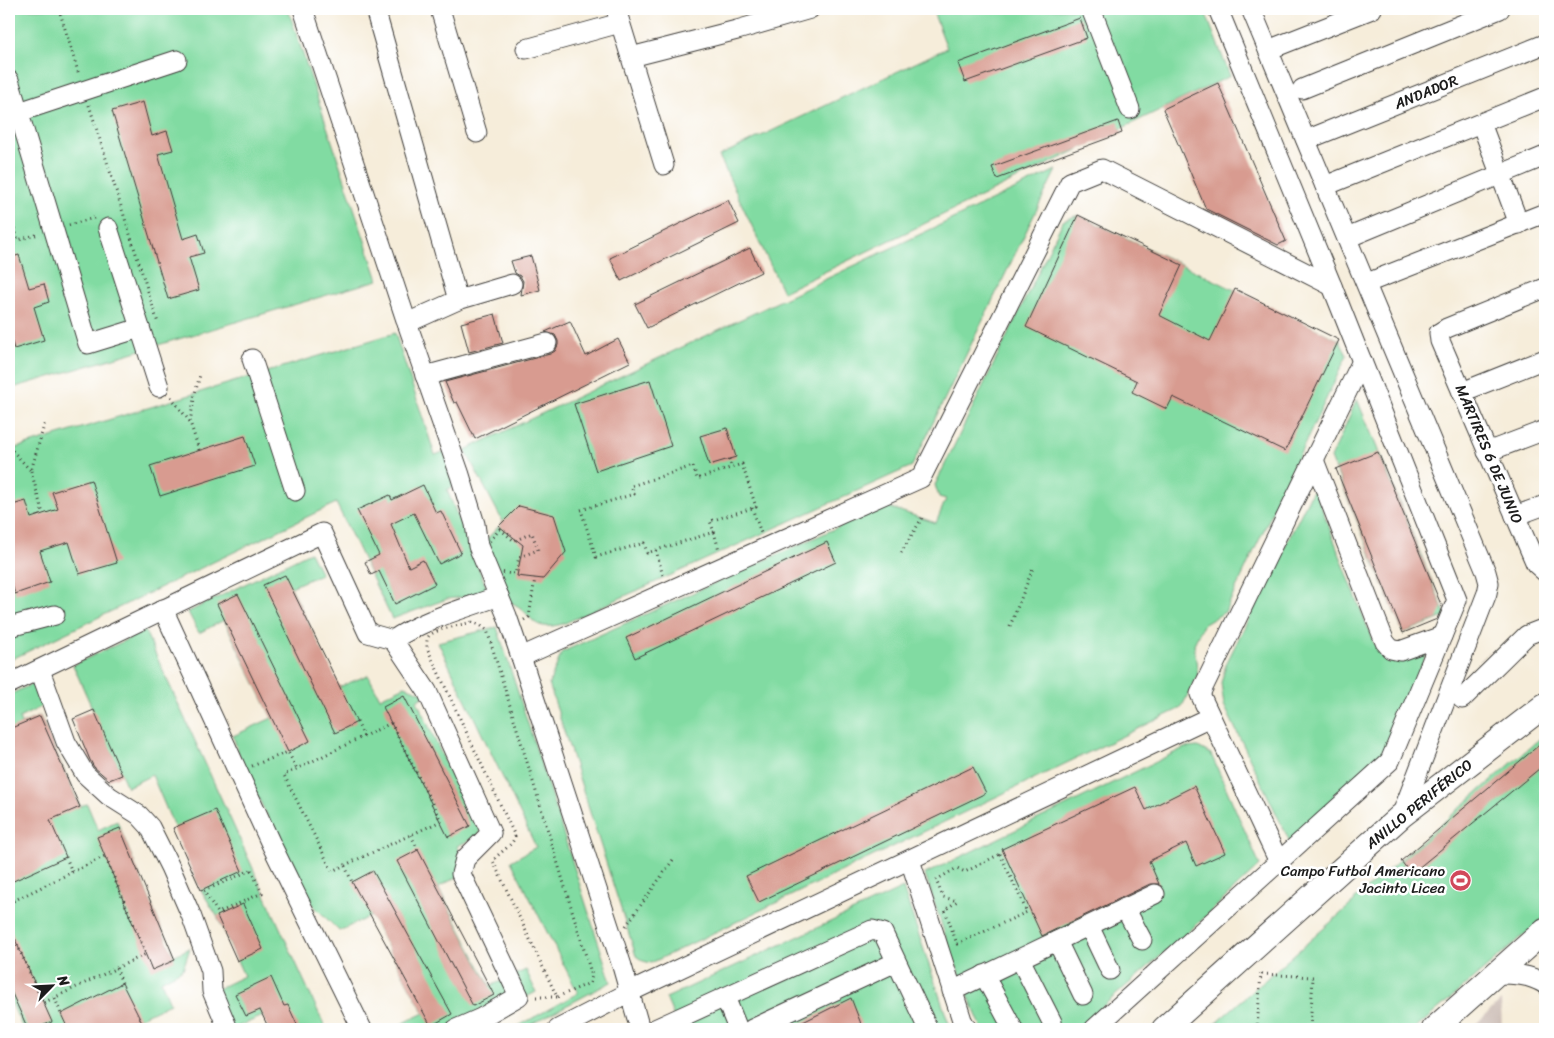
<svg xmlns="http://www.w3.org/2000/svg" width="1554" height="1038" font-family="Sriracha,sans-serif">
	<rect width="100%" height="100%" fill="#fff"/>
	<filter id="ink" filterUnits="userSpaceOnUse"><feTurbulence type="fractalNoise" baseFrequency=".02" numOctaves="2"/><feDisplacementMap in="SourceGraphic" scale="10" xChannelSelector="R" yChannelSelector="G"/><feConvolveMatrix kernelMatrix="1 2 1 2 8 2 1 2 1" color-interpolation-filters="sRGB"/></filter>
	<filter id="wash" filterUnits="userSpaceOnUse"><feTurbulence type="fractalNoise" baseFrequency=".0096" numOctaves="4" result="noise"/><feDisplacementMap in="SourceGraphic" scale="20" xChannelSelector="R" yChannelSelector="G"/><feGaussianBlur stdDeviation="1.12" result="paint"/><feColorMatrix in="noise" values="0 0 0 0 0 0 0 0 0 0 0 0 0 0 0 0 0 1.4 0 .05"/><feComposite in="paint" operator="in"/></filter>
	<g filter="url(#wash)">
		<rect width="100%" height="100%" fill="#f6edda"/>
		<path fill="#cfc1ba" d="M1501,1001L1502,1029H1470Z"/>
		<g fill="#81dba2" stroke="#4e7c5f">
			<path d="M9,9H288L378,280L9,389Z"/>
			<path d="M932,9H1204L1230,76L783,292L719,156L947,48Z"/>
			<path d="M1056,170L912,466L563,624C527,633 536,613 510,602L484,542L503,522L465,450Z"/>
			<path d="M1078,215L1339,340L1347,355L1225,612L1203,625L1194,644L1198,676L1181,708L651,963L643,961L636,956L549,684L562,652L885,506L936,523L946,499L939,497L935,485L1063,221Z"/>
			<path d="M395,333L435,455L446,451L459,483L447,490L489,594L447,599L392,619L336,503L12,659L9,649V450Z"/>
			<path d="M1357,399L1446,616L1403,633L1331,458Z"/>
			<path d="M1314,488L1374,644L1382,653L1430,645L1384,757L1290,842L1224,705L1221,683L1226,664Z"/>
			<path d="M310,552L321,574L291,587L339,687L368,675L380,698L405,686L426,694L417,701L473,822L484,816L479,836L457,846L469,871L438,887L490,986L526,970L536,992L477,1023L460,1029H391L424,1013L371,916L339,931L308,900L242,764L233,736L272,718L224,620L199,633L188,612Z"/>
			<path d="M497,627L611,982L522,1029H513L578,993L511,861L536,847L438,642Z"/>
			<path d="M145,631L326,1029H269L263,1016L232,1029L215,990L244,976L217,916L201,890L152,775L127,787L73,665Z"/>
			<path d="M34,683L45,705L19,718L21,724L40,716L80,806L87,804L98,830L117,821L173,956L190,948L183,969L161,981L170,1003L139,1018L145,1029H23L9,997V695Z"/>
			<path d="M1545,734V917L1415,1029H1209L1355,901L1354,900Z"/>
			<path d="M1198,747L1211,754L1260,865L1205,917L1077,1029H982L950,950L925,874L1184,748Z"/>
			<path d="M903,888L948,1021L952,1029H679L666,998Z"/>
		</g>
		<g id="blocks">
			<g fill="#d89b90">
				<path d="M1080,18L1087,38L965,82L958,63Z"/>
				<path d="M1218,83L1286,241L1278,245L1206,209L1163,109Z"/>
				<path d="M143,102L152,136L167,131L173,150L158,154L183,239L198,234L204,253L189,257L199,290L168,299L112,111Z"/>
				<path d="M1118,121L1122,133L997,179L992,167Z"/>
				<path d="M728,200L739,223L621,281L610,258Z"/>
				<path d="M1078,215L1182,265L1159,315L1210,341L1235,289L1339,340L1285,451L1173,397L1167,409L1132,392L1137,381L1026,327Z"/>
				<path d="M750,248L761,272L647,328L635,304Z"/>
				<path d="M19,255L29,288L44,284L49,302L34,307L44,340L14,349L9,332V258Z"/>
				<path d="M531,256L540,290L521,295L523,281L520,276L515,273L511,261Z"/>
				<path d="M495,314L503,343L469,352L461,323Z"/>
				<path d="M570,321L586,356L618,339L630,362L475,439L457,402L454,403L445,382L550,354L555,351L558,345V341L555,335L545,332Z"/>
				<path d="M650,380L671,446L596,471L574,404Z"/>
				<path d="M727,428L736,457L709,465L700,436Z"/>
				<path d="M245,436L255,466L160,496L150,466Z"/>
				<path d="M1378,452L1442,607L1437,619L1403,633L1336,469Z"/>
				<path d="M91,480L117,563L79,574L69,542L40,551L50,582L15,594L9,575V506L26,501L31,518L58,509L52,492Z"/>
				<path d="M423,485L436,513L441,511L461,553L439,564L414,513L391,524L409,567L423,560L435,584L395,604L379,571L371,575L365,562L379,555L357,510L390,495L392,500Z"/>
				<path d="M519,506L554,515L566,552L543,579L517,576L523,545L499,526Z"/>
				<path d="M827,542L836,562L635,658L626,638Z"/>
				<path d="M285,575L357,722L335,733L263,585Z"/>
				<path d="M238,594L310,741L288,752L217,604Z"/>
				<path d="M404,696L470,826L448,837L383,707Z"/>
				<path d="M94,710L122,775L109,780L94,767L90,760L73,719Z"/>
				<path d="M40,716L80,807L50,820L66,857L9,883V729Z"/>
				<path d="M1545,740V764L1411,874L1401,861Z"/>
				<path d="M973,767L986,793L759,902L746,876Z"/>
				<path d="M1194,786L1225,853L1196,866L1186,843L1149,861L1159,884H1150L1042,936L1002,849L1135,787L1146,810Z"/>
				<path d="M215,810L242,871L201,890L173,828Z"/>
				<path d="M120,828L175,960L152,970L97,837Z"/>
				<path d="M418,850L494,995L473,1006L397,861Z"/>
				<path d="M373,871L452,1014L431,1026L352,882Z"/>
				<path d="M243,904L263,949L237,961L217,916Z"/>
				<path d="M9,926L52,1022L34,1029H28L9,987Z"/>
				<path d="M271,977L284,1006L288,1005L299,1029H269L260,1010L246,1016L235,994Z"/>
				<path d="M122,983L145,1029H68L61,1014Z"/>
				<path d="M851,998L863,1029H789Z"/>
			</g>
		</g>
	</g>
	<g filter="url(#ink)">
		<use href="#blocks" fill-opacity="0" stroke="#3d3b38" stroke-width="1"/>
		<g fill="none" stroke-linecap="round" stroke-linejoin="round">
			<defs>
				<g id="minor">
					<path d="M303,9L407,323L460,475L475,524L478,546L507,616L521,657L622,966L640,1029"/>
					<path d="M375,9L458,300"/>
					<path d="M440,9L477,133"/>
					<path d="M616,9L664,165"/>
					<path d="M1091,9L1130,109"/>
					<path d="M1251,9L1486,572L1489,583L1487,593L1401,816"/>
					<path d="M526,49L620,23"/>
					<path d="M1268,50L1372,9"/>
					<path d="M631,57L737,30L810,9"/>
					<path d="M9,80L88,344L140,328"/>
					<path d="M1302,89L1500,9"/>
					<path d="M19,112L177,60"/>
					<path d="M1481,123L1519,224"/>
					<path d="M1306,140L1545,44"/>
					<path d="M1325,186L1545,97"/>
					<path d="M108,228L159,387"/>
					<path d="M1347,238L1545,156"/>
					<path d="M1367,283L1545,213"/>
					<path d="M1545,288L1447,328L1439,333L1440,341L1536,564L1545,572"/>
					<path d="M407,323L458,300L512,284"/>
					<path d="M252,359L295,491"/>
					<path d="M425,376L547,343"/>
					<path d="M1462,392L1545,359"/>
					<path d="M1487,452L1545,430"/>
					<path d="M1314,460L1385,642L1391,649L1400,651L1442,636"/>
					<path d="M1515,516L1545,505"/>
					<path d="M163,609L271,844L362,1029"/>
					<path d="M9,627L55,615"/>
					<path d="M393,640C424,619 464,609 499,596"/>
					<path d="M521,657L921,478L1070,182L1102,169L1332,286"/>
					<path d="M40,670L66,742L85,774L109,796L139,815L150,827L170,867L191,915L211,971L212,991L228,1029"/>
					<path d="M9,684L322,533L368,633L393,640L427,691L491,833L465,859L461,874L519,996L481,1018L456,1029"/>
					<path d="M1462,699L1527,635L1545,628"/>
					<path d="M910,860L962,1020L967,1029"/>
					<path d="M1279,862L1200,694L1362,361"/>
					<path d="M1125,908L1142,940"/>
					<path d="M1089,926L1110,970"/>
					<path d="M1057,941L1083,995"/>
					<path d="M1020,959L1052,1022"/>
					<path d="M1495,974C1514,974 1529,974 1545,984"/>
					<path d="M984,975L1013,1029"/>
					<path d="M952,991L1155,894"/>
					<path d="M725,997L738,1029"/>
					<path d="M558,1029L630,992L1210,717"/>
					<path d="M655,1029L872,930L883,933L928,1029"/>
					<path d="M752,1029L896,962"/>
					<path d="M1094,1029L1390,761L1457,600L1332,286L1218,9"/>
				</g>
				<g id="major">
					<path d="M1164,1029L1401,816L1545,705"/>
					<path d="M1434,1029L1545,930"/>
				</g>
			</defs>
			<use href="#minor" stroke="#3d3b38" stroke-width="21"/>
			<use href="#major" stroke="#3d3b38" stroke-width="26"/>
			<g stroke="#3d3b38" stroke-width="3" stroke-dasharray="1 4" stroke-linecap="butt">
				<path d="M59,9L79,75"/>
				<path d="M89,105L158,323"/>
				<path d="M9,209L18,240L39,234"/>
				<path d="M69,225L94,218"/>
				<path d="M171,397L190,422"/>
				<path d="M9,447L31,471L45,422"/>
				<path d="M199,450L190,422L195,393L200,375"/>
				<path d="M729,459L732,468"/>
				<path d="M742,464L756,507L710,521L714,532L647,553L644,543L596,557L581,510L634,494L631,486L693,466L697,479Z"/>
				<path d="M31,471L43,514"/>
				<path d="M752,508L761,533"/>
				<path d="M500,529L514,541L532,533L538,550L519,557L515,574L498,572L487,544Z"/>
				<path d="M714,532L719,550"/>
				<path d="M656,550L663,576"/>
				<path d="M901,553L922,518"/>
				<path d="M524,620L529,617L535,578"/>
				<path d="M472,622L480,625L487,630L592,976L590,983L557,997L493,861C499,852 513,846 515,836L427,648C427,644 426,640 429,636C435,629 462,625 472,622Z"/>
				<path d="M1010,626L1033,568"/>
				<path d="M357,722L364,737"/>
				<path d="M391,723L441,821L332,871L284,775Z"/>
				<path d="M252,766L288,752L297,769"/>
				<path d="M411,835L418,850"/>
				<path d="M1000,854L1027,912L957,944L945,910L957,901L943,897L936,880L957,868L965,872Z"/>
				<path d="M66,857L72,872"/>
				<path d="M345,866L352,882"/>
				<path d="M251,870L262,893L218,913L204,891Z"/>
				<path d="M9,894L12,901"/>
				<path d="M9,903L105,856L146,954L43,1003L9,926"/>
				<path d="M626,926L675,857"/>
				<path d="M116,968L122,983"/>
				<path d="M1262,974L1313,977L1310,1029"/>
				<path d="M536,997H557"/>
				<path d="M55,998L61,1014"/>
				<path d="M1257,1029L1261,973"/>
			</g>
			<use href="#minor" stroke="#fff" stroke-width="19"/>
			<use href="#major" stroke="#fff" stroke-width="24"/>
		</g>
	</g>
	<defs>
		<symbol id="stadium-disc" viewBox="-11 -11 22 22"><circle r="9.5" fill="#d1495b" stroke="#fff"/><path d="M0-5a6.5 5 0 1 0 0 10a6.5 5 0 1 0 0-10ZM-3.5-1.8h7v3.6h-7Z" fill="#fff"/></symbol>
	</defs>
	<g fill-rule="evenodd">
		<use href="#stadium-disc" x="1448" y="868" width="25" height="25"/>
	</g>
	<g text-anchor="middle" stroke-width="5" stroke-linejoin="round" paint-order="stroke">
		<g font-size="15" fill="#1c1c1c" stroke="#fff">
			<text transform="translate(1426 92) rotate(-22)" y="5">ANDADOR</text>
			<text transform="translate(1489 454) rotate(67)" y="5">MARTIRES 6 DE JUNIO</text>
			<text transform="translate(1419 804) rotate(-39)" y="5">ANILLO PERIFÉRICO</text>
		</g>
		<g font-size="15" fill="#1c1c1c" stroke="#fff" text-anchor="end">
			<text x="1445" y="876">Campo Futbol Americano<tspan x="1445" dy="17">Jacinto Licea</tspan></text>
		</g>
	</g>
	<rect width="1554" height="1038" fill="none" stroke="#fff" stroke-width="30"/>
	<g transform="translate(52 986) rotate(66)" stroke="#ffffff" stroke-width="4" paint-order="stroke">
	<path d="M0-4L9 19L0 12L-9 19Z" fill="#1c1c1c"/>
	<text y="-8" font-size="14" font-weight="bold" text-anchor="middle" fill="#1c1c1c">N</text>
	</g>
</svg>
